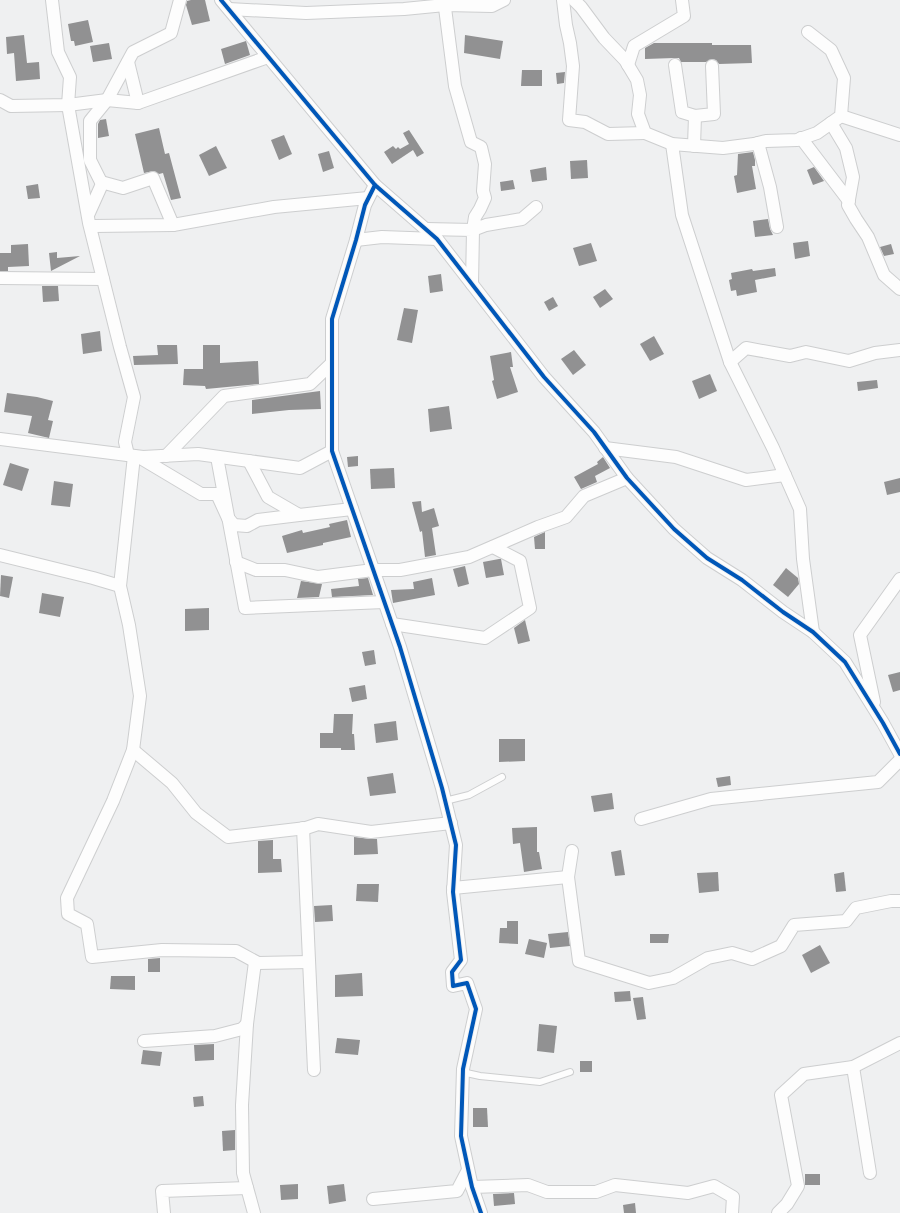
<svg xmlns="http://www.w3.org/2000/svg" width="900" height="1213" font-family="Quicksand,sans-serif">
	<rect width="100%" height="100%" fill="#eff0f1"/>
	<g fill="#919192">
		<path d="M191,0H205L210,21L192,25L186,5L187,1Z"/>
		<path d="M88,20L93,42L75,46L74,41H71L68,24Z"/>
		<path d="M24,35L27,63L39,62L40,79L16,81L14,53L7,54L6,37Z"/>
		<path d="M465,35L503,41L500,59L464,53Z"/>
		<path d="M246,41L250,55L225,64L221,49Z"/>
		<path d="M109,43L112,59L93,62L90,46Z"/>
		<path d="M654,43H712V45H751L752,63L719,64L716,60L712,59L706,62H681L679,58H674L645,59V48Z"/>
		<path d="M522,70H542V86H521Z"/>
		<path d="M565,72L564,83L557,84L556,73Z"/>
		<path d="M106,119L109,136L98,138V124L100,120Z"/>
		<path d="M159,128L165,154L169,153L181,198L171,200L163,173L159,174L154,171L144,173L135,134Z"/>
		<path d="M409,130L424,153L417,157L413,150L392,164L384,152L393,146L396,149L398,147L400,149L409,144L403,133Z"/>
		<path d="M284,135L292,154L279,160L271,140Z"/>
		<path d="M216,146L227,168L209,176L199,155Z"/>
		<path d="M329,151L334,168L323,172L318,154Z"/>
		<path d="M753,152L755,160V166H752L756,189L737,193L734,176L737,175L738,154Z"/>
		<path d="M587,160L588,178L571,179L570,161Z"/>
		<path d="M546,167L547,180L532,182L530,170Z"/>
		<path d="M814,167L824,181L813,185L807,170Z"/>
		<path d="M513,180L515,189L501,191L500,182Z"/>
		<path d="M38,184L40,198L28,199L26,186Z"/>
		<path d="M768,219L770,229L773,235L755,237L753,221Z"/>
		<path d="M808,241L810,256L795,259L793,243Z"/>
		<path d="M591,243L597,261L579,266L573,248Z"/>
		<path d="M28,244L29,266L8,267V271H0V253H11V245Z"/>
		<path d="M891,244L894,254L884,256L880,247Z"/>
		<path d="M57,252V258L80,256L51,271L49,253Z"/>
		<path d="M775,268L776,276L755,280L757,292L737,296L736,290L731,291L729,280L732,279L731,273L752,269L753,271Z"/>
		<path d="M441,274L443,291L430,293L428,276Z"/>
		<path d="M42,286H58L59,301L43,302Z"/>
		<path d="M605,289L613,299L600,308L593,297Z"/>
		<path d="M553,297L558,306L549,311L544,302Z"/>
		<path d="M404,308L418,310L412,343L397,340Z"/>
		<path d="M100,331L102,351L83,354L81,334Z"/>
		<path d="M654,336L664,354L650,361L640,344Z"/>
		<path d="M157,345H177L178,364L134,365L133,356L158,355Z"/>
		<path d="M203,345H220V363L258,361L259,384L206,389L205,386L183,385L184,369H203Z"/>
		<path d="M574,350L586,365L573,375L561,359Z"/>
		<path d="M511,352L513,367H510L518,392L497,399L492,381L494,380L490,356Z"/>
		<path d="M710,374L717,391L699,399L692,381Z"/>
		<path d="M877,380L878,388L858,391L857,382Z"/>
		<path d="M320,391L321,409L289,410L252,414V400Z"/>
		<path d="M7,393L37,397L53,401L48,420L53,421L49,438L28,433L32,416L4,412Z"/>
		<path d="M449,406L452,429L430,432L428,409Z"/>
		<path d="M358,456V466L348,467L347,457Z"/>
		<path d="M603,457L610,468L595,476L597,482L581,489L574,477L598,464L597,462Z"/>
		<path d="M10,463L29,469L22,491L3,485Z"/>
		<path d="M394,468L395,488L371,489L370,469Z"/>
		<path d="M900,478V492L887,495L884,482Z"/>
		<path d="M54,481L73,484L70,507L51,505Z"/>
		<path d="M421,501L422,512L434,508L439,526L432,528L436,555L425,557L422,531L420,532L412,502Z"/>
		<path d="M347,520L351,537L323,543V545L287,553L282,536L302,530L303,533L330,527L329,524Z"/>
		<path d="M545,532V549H535L534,537Z"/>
		<path d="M499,559H501L504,575L486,578L483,562Z"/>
		<path d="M465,566L469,584L458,587L453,569Z"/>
		<path d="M786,568L798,578L799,584L788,597L773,585Z"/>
		<path d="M1,575L13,577L9,598L0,596Z"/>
		<path d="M368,578L373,595L332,597L331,589L359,586L358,579Z"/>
		<path d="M432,578L435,595L393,603L391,590L414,589L413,582Z"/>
		<path d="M301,581L322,584L319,597L297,598Z"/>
		<path d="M42,593L64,597L60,617L39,613Z"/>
		<path d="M209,608V630L185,631V609Z"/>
		<path d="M525,620L530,641L518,644L514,628Z"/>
		<path d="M374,650L376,664L365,666L362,652Z"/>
		<path d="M900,672V690L893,692L888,675Z"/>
		<path d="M365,685L367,699L352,702L349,688Z"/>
		<path d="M334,714H353L352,734H354L355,750H341V748H320V733H333Z"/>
		<path d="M396,721L398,740L376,743L374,724Z"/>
		<path d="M499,739H525V761L499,762Z"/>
		<path d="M393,773L396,793L370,796L367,777Z"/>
		<path d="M730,776L731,785L718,787L716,778Z"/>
		<path d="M612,793L614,809L594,812L591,796Z"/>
		<path d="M537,827V852H539L542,869L524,872L520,843L513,844L512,828Z"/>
		<path d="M354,837L370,839H377L378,854L354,855Z"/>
		<path d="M273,840V859H281L282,872L258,873V841Z"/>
		<path d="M621,850L625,875L615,876L611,852Z"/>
		<path d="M718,872L719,891L699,893L697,873Z"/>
		<path d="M844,872L846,891L836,892L834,874Z"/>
		<path d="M357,884H379L378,902L356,901Z"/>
		<path d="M332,905L333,921L315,922L314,906Z"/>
		<path d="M507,921H518V944L499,943L500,928H507Z"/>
		<path d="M568,932L570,946L550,948L548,934Z"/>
		<path d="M650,934H669L668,943H650Z"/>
		<path d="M529,939L547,943L544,958L525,954Z"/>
		<path d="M820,945L830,963L811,973L802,955Z"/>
		<path d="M160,958V972H148V959Z"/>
		<path d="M362,973L363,996L335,997V975Z"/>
		<path d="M111,976H135V990L110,989Z"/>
		<path d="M630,991L631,1001L615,1002L614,992Z"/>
		<path d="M643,997L646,1019L637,1020L633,998Z"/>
		<path d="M539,1024L557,1026L554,1053L537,1051Z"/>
		<path d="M337,1038L360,1040L358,1055L335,1053Z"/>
		<path d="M214,1044V1060L195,1061L194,1045Z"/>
		<path d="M143,1050L162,1052L160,1066L141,1064Z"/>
		<rect x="580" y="1061" width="12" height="11"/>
		<path d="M203,1096L204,1106L194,1107L193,1097Z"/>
		<path d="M473,1108H487L488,1127H473Z"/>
		<path d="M235,1130V1150L223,1151L222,1131Z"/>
		<rect x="805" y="1174" width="15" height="11"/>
		<path d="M298,1184V1199L281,1200L280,1185Z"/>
		<path d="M344,1184L346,1201L329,1204L327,1186Z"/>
		<path d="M514,1193L515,1204L494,1206L493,1194Z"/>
		<path d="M635,1203L636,1213H624L623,1205Z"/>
	</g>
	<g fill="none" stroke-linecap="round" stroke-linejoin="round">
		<defs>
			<g id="lane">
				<path d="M445,801L469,795L502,777"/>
				<path d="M462,1072L480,1076L540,1082L570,1072"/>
			</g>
			<g id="street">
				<path d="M52,0L58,52L70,77L68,105L89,223L120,347L134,397L125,442L128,455"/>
				<path d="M221,0L375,185L437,239L544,377L594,432L627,478L674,529L707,558L742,580L783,612L813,632L845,662L883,723L900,754"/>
				<path d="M444,0L455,86L471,142L481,147L485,164L483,191L485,198L480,209L475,217L473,230L486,225L522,219L536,207"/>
				<path d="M563,0L566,25L570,43L573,66L569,120L585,122L608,134L645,133"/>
				<path d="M574,0L581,7L604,38L625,60L637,80L640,95L638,114L645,133L672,144L723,148L754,144L766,141L797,140L817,133L841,116L844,78L831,50L808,32"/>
				<path d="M229,9L306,13L404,9L445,5L492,6L504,0"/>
				<path d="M128,62L138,103"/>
				<path d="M628,65L634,46L684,16L682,0"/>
				<path d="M675,65L682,112L695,116L694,146"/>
				<path d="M0,100L11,106L68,105L107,100L138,103L268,57"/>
				<path d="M695,116L714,114L712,66"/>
				<path d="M841,116L900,135"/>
				<path d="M831,123L846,148L853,177L848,205L856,219L868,237L884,275L900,289"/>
				<path d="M801,138L849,201"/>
				<path d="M758,143L770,187L777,227"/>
				<path d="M672,144L682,215L730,362L773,448L800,509L803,559L813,632"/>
				<path d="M101,182L123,188L153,178L173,225"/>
				<path d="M375,185L365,205L356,240L332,319V451L400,647L442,788L456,845L453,892L461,960L452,972L453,986L467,983L476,1009L463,1069L461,1136L472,1187L481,1213"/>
				<path d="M88,215L102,184L90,160V121L107,100L133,52L171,33L180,0"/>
				<path d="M94,226L173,225L274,207L368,198"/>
				<path d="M426,229L473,230L472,284"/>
				<path d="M356,240L382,237L437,239"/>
				<path d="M0,278L103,279"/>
				<path d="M730,362L746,348L790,356L806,352L849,361L875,353L900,350"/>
				<path d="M0,439L143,457L198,454L300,468L332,451"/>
				<path d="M605,448L676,457L746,480L785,475"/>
				<path d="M134,456L120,586L129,625L140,696L133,750L113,801L67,898L68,914L87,924L92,957L162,950L236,951L258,963L309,962"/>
				<path d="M166,456L224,396L310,384L332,363"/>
				<path d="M139,457L201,494H217L228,518L234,525L247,526L258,520L299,515"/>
				<path d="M217,457L245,608L384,602"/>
				<path d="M249,461L268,497L299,515L352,509"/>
				<path d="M0,555L93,578L120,586"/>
				<path d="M236,562L256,570H285L318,577L373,570H400L469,557L538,527L566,517L584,496L627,478"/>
				<path d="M392,624L485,638L530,608L520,561L493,547"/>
				<path d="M874,702L860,635L900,579"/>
				<path d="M133,750L172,783L196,813L228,837L306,828L318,824L371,832L451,823"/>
				<path d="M641,819L711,799L878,782L900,760"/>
				<path d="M303,828L314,1070"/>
				<path d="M572,851L568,877L579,961L649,983L673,978L708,958L732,953L752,959L781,946L794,925L846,921L856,908L891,901H900"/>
				<path d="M453,888L568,877"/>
				<path d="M144,1041L215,1036L242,1029L247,1024"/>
				<path d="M853,1067L870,1173"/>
				<path d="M472,1187L528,1185L547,1192H596L615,1185L688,1193L714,1186L733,1197L732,1213"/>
				<path d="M373,1199L457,1191L468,1170"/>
				<path d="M164,1213L162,1191L247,1188"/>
				<path d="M254,1213L243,1173L242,1105L247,1024L255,962"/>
				<path d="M778,1213L787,1204L798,1186L781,1095L804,1074L853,1067L900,1043"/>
			</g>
		</defs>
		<use href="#lane" stroke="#cdcecf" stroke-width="8"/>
		<use href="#street" stroke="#cdcecf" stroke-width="14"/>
		<use href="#lane" stroke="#fdfdfd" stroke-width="6"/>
		<use href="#street" stroke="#fdfdfd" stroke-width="12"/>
		<defs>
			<g id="cycleway">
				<path d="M221,0L375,185L437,239L544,377L594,432L627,478L674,529L707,558L742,580L783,612L813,632L845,662L883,723L900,754"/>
				<path d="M375,185L365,205L356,240L332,319V451L400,647L442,788L456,845L453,892L461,960L452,972L453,986L467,983L476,1009L463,1069L461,1136L472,1187L481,1213"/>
			</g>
		</defs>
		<use href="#cycleway" stroke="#eef0f2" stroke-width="6"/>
		<use href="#cycleway" stroke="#0057b8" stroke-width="4"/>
	</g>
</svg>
